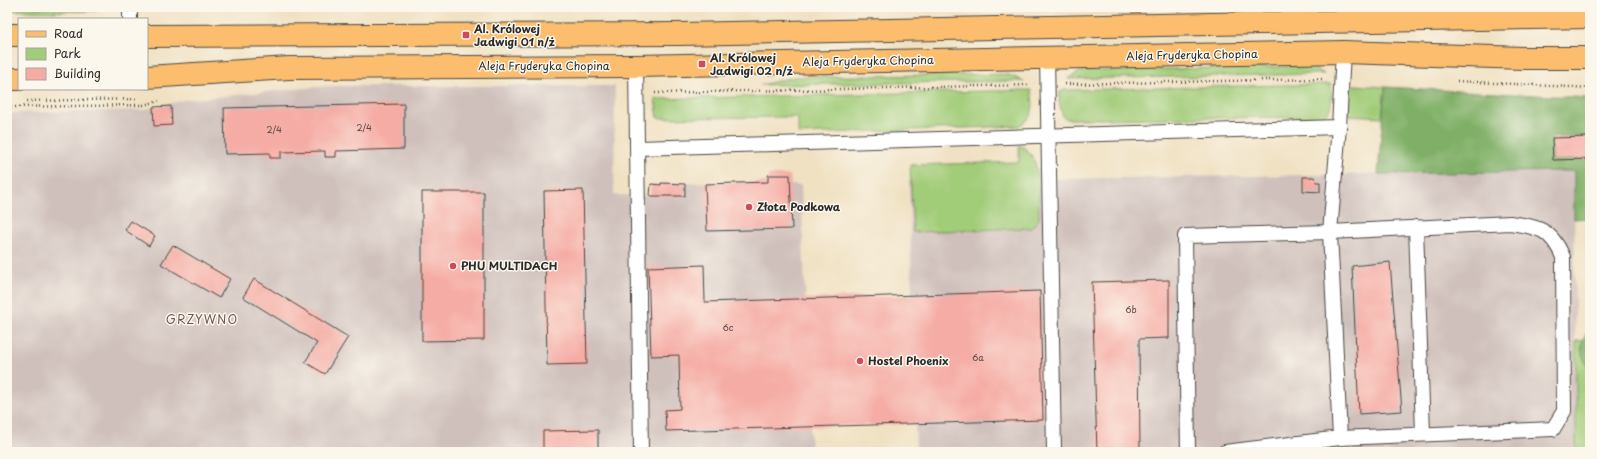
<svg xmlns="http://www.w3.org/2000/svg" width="1597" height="459" font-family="'Playpen Sans',sans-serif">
	<rect width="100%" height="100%" fill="#fbf7ec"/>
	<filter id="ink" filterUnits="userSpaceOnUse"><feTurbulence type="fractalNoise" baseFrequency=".025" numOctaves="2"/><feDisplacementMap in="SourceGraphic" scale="8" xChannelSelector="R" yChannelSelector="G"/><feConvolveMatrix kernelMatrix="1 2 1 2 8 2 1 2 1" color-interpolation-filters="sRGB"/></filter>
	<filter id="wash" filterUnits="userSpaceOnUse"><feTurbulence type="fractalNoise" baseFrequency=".012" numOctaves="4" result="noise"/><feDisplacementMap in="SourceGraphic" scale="16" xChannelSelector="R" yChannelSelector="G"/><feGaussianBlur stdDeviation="0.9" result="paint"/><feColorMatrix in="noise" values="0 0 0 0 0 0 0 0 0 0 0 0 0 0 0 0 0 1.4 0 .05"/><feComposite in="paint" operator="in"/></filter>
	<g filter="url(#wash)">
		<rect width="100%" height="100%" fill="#f0e1c2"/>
		<g fill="#cfc0bb">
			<path d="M327,86H615L614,195L650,196L651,184L661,185V183L768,182V175H790L791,185H801L811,452H7V113L143,110L184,100Z"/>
			<path d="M1574,171L1576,452H916L909,181Z"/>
		</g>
		<g fill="#a1cc78" stroke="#667c52">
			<path d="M7,7L97,9L96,11C67,12 37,12 7,10Z"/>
			<path d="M1311,66L1324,74L1068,79L1081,71Z"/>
			<path d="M1006,74L1024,81L760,85L795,77Z"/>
			<path d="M1331,84C1331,97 1335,113 1319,117L1068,119L1063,117L1059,102L1060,92L1064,90Z"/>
			<path d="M1355,85L1385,87L1382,117L1347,115L1350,90L1351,87Z"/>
			<path d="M1031,90C1034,107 1035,118 1018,126L798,134V117L658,118L655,99Z"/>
			<path d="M1019,145C1045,156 1038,196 1039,219L1031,228L913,232L910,165L1019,162Z"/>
			<path d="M1590,340V452H1576V341Z"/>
		</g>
		<g fill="#80b068" stroke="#566e4a">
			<path d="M1385,87L1590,98V137L1552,138L1553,160L1590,159V218L1574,219V171L1378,174Z"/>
			<path d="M1586,334H1590V378C1589,357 1574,359 1586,334Z"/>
		</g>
		<g id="blocks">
			<g fill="#f5aca4">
				<path d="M404,104V149L336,151V157H325V151L281,152V158H270V153L225,154L224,108Z"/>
				<path d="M171,106L172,125L154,126L153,107Z"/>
				<path d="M1590,137V159L1553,160L1552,138Z"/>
				<path d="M768,175H790L792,229L707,231L705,184L768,182Z"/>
				<path d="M1303,177H1315L1316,182H1320V192L1303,191Z"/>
				<path d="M661,183L685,184V196H650L651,184L661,185Z"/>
				<path d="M583,190L587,364L547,365L544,191Z"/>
				<path d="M422,192H484V340L422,341Z"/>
				<path d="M131,221L155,236L149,246L125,230Z"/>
				<path d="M173,245L230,279L219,298L161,264Z"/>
				<path d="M1390,262L1402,411L1359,414L1352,266Z"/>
				<path d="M704,265L705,302L1040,291L1043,420L666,431L665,410L680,409L679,355L651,356L648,267Z"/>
				<path d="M254,279L348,337L325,374L305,362L317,343L243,297Z"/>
				<path d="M1169,280V338L1139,339L1140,452H1097L1092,282Z"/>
				<path d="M598,430V452H543V431Z"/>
			</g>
		</g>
	</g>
	<g filter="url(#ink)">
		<use href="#blocks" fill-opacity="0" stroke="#494642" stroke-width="1"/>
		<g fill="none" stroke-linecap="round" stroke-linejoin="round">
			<defs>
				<g id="service">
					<path d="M130,19V7"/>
					<path d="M1047,57L1054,452"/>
					<path d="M636,66L641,452"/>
					<path d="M638,148L1339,127L1343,52"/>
					<path d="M1416,227L1423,434"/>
					<path d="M1188,452L1185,236L1330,232L1510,223C1539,227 1551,229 1563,257L1564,411L1553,429L1340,438"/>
					<path d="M1225,452L1340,438L1330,232L1339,127"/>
				</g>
				<g id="primary">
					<path d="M7,35H19"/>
					<path d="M147,36L680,34L1590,17"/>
					<path d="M147,77L289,68L636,66L1343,52L1524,58H1590"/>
					<path d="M7,79H19"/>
				</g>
			</defs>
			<use href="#service" stroke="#494642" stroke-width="16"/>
			<use href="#primary" stroke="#494642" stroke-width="24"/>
			<g stroke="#494642" stroke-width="2.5" stroke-dasharray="1 3" stroke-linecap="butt">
				<path d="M409,7L578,9"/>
				<path d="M621,9L731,7"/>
				<path d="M1457,81L1590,88"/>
				<path d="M1065,84L1322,79"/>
				<path d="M655,93L1028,85"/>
				<path d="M27,101L138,99"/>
				<path d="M7,107L143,105L159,101"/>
			</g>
			<use href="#service" stroke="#fff" stroke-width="14"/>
			<use href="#primary" stroke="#fcbd6e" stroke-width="22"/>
		</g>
	</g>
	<g fill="#d1495b" stroke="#fbf7ec" stroke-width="1.5">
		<rect x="462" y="31" width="8" height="8" rx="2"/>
		<rect x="698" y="60" width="8" height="8" rx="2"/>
		<circle cx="749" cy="207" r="4"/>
		<circle cx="453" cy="266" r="4"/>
		<circle cx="860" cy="361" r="4"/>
	</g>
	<g text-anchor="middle" stroke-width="3" stroke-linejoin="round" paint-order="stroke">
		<g font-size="9" fill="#5e4b49">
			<text x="364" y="131">2/4</text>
			<text x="274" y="133">2/4</text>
			<text x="1131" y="313">6b</text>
			<text x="728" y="331">6c</text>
			<text x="978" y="361">6a</text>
		</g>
		<g font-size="11" font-weight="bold" fill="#2b2b2b" stroke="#fbf7ec" text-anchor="start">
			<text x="474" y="33">Al. Królowej<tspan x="474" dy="13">Jadwigi 01 n/ż</tspan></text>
			<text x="710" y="62">Al. Królowej<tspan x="710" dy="13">Jadwigi 02 n/ż</tspan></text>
			<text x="757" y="211">Złota Podkowa</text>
			<text x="461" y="270">PHU MULTIDACH</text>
			<text x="868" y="365">Hostel Phoenix</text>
		</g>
		<g font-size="11" fill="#2b2b2b" stroke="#fbf7ec">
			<text transform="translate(1192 55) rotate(-1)" y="4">Aleja Fryderyka Chopina</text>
			<text transform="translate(868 61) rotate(-1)" y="4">Aleja Fryderyka Chopina</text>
			<text x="544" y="70">Aleja Fryderyka Chopina</text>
		</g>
		<g font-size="12" letter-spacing="1" fill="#725855" stroke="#fbf7ec">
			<text x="202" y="324">GRZYWNO</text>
		</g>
	</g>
	<rect width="1597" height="459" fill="none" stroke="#fbf7ec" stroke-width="24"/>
	<rect x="18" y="18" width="130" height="72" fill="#fbf7ec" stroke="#a8a59f"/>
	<rect x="26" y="31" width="20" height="6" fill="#fcbd6e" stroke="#a8a59f"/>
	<text x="54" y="38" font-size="12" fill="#2b2b2b">Road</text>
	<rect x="26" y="48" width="20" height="12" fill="#a1cc78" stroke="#a8a59f"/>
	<text x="54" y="58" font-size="12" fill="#2b2b2b">Park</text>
	<rect x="26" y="68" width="20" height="12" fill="#f5aca4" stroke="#a8a59f"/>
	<text x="54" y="78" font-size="12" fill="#2b2b2b">Building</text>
</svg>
